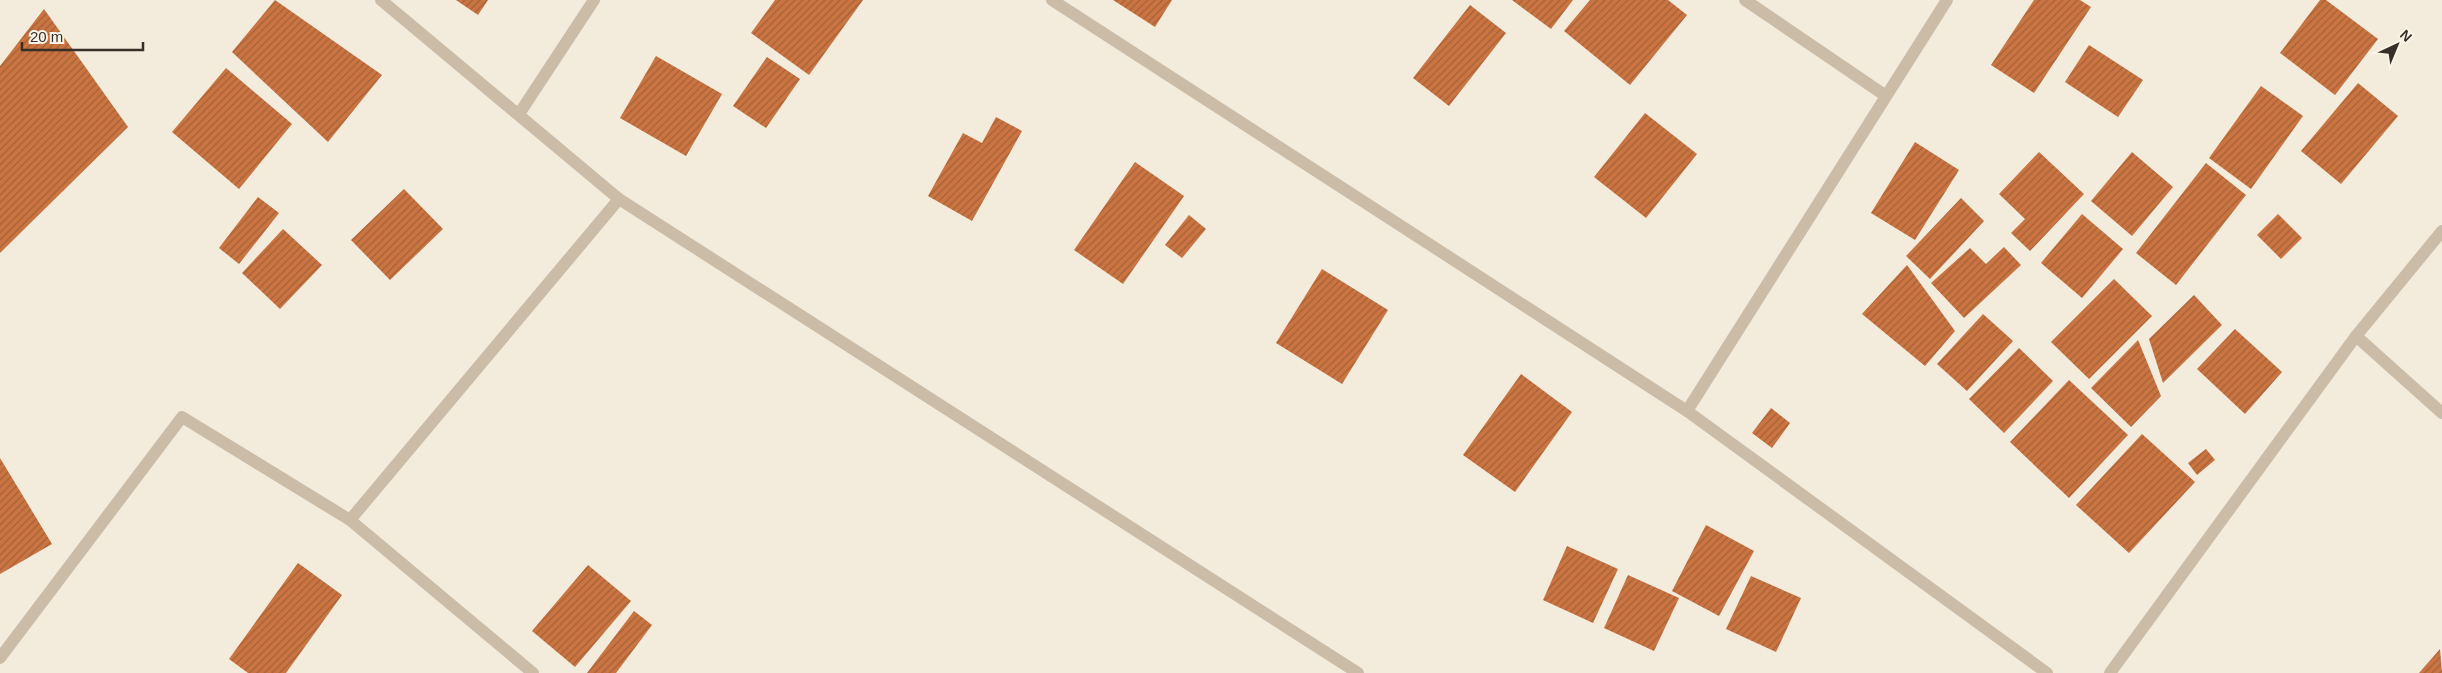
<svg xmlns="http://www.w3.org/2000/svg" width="2442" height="673" font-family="Arial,sans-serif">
	<defs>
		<pattern id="building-hatch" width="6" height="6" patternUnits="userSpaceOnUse" patternTransform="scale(1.25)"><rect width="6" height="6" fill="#ca7442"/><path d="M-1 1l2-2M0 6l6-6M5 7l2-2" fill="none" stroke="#a56037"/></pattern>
	</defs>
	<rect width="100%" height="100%" fill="#f3ebdb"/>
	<g fill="url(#building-hatch)">
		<path d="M275,0L382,75L328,142L232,52Z"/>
		<path d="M456,0H488L478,15Z"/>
		<path d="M775,0H863L809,75L751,33Z"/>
		<path d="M1113,0H1172L1155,27Z"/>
		<path d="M1512,0H1573L1551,29Z"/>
		<path d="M1590,0H1668L1687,15L1630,85L1564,31Z"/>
		<path d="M2034,0H2080L2091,7L2034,93L1991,65Z"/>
		<path d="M2320,0H2326L2378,39L2335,95L2280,53Z"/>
		<path d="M1470,5L1506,33L1449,106L1413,78Z"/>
		<path d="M44,9L128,127L0,253V66Z"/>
		<path d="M2089,45L2143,80L2118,117L2065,82Z"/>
		<path d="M656,56L722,94L686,156L620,118Z"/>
		<path d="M767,57L800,79L766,128L733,106Z"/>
		<path d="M226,68L292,124L239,189L172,132Z"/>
		<path d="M2358,83L2398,116L2341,184L2301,151Z"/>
		<path d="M2261,86L2303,116L2251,189L2209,158Z"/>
		<path d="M1645,113L1697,154L1646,218L1594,177Z"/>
		<path d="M996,117L1022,131L972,221L928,196L963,133L982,143Z"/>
		<path d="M1915,142L1959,170L1915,240L1871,213Z"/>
		<path d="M2039,152L2084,194L2030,251L2011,233L2025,219L1999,194Z"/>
		<path d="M2132,152L2173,187L2132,236L2091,201Z"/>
		<path d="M1135,162L1184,196L1123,284L1074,250Z"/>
		<path d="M2206,163L2246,195L2176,285L2136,253Z"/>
		<path d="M404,189L443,229L390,280L351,240Z"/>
		<path d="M258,197L279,213L239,264L219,248Z"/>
		<path d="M1961,198L1984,221L1930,279L1906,256Z"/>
		<path d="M2082,214L2123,249L2082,298L2041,263Z"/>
		<path d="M2278,214L2302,238L2281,259L2257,235Z"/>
		<path d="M1189,215L1206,229L1182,258L1165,245Z"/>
		<path d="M283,229L322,265L280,309L242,273Z"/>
		<path d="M2004,247L2021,265L1964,318L1931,283L1970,248L1986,264Z"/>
		<path d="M1907,265L1955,331L1925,366L1862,314Z"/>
		<path d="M1322,269L1388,310L1342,384L1276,343Z"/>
		<path d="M2114,279L2152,316L2089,379L2051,342Z"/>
		<path d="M2194,295L2222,325L2163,383L2149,339Z"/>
		<path d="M1983,314L2013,341L1967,391L1937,364Z"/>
		<path d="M2235,329L2282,372L2245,414L2197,369Z"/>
		<path d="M2138,340L2161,396L2131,427L2091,388Z"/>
		<path d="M2019,348L2053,381L2004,433L1969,399Z"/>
		<path d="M1521,374L1572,412L1515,492L1463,455Z"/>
		<path d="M2069,380L2128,435L2069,498L2010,442Z"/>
		<path d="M1771,408L1790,423L1772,448L1752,433Z"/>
		<path d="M2142,434L2195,482L2129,553L2076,505Z"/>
		<path d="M2206,449L2215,460L2197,475L2188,463Z"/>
		<path d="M0,458L52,544L0,574Z"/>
		<path d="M1706,525L1754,551L1719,616L1672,591Z"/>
		<path d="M1567,546L1618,569L1593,623L1543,600Z"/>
		<path d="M298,563L342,595L286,673H248L229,659Z"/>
		<path d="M588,565L631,601L575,667L532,631Z"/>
		<path d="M1628,575L1679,598L1654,651L1604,628Z"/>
		<path d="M1751,576L1801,598L1776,652L1726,629Z"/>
		<path d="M634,611L652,625L616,673H587Z"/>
		<path d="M2440,649L2442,673H2419Z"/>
	</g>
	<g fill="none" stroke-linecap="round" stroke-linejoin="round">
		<g stroke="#cbbca7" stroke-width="12">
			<path d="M381,0L619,199L1358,673"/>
			<path d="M1052,0L1687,411L2047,673"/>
			<path d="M1745,0L1886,96"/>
			<path d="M519,114L594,0"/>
			<path d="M2356,336L2442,413"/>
			<path d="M1687,411L1947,0"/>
			<path d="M350,520L619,199"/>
			<path d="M0,658L182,417L350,520L533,673"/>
			<path d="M2110,673L2356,336L2442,231"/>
		</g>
	</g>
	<g transform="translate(2397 45) rotate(44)" stroke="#faf4e8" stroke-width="4" paint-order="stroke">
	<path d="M0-4L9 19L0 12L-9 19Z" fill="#372f28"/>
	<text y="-8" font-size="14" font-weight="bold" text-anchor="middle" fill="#372f28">N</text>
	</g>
	<path d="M22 42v8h121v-8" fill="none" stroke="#372f28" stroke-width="2.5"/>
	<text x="30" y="42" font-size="15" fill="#372f28" stroke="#faf4e8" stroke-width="4" paint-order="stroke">20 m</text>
</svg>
